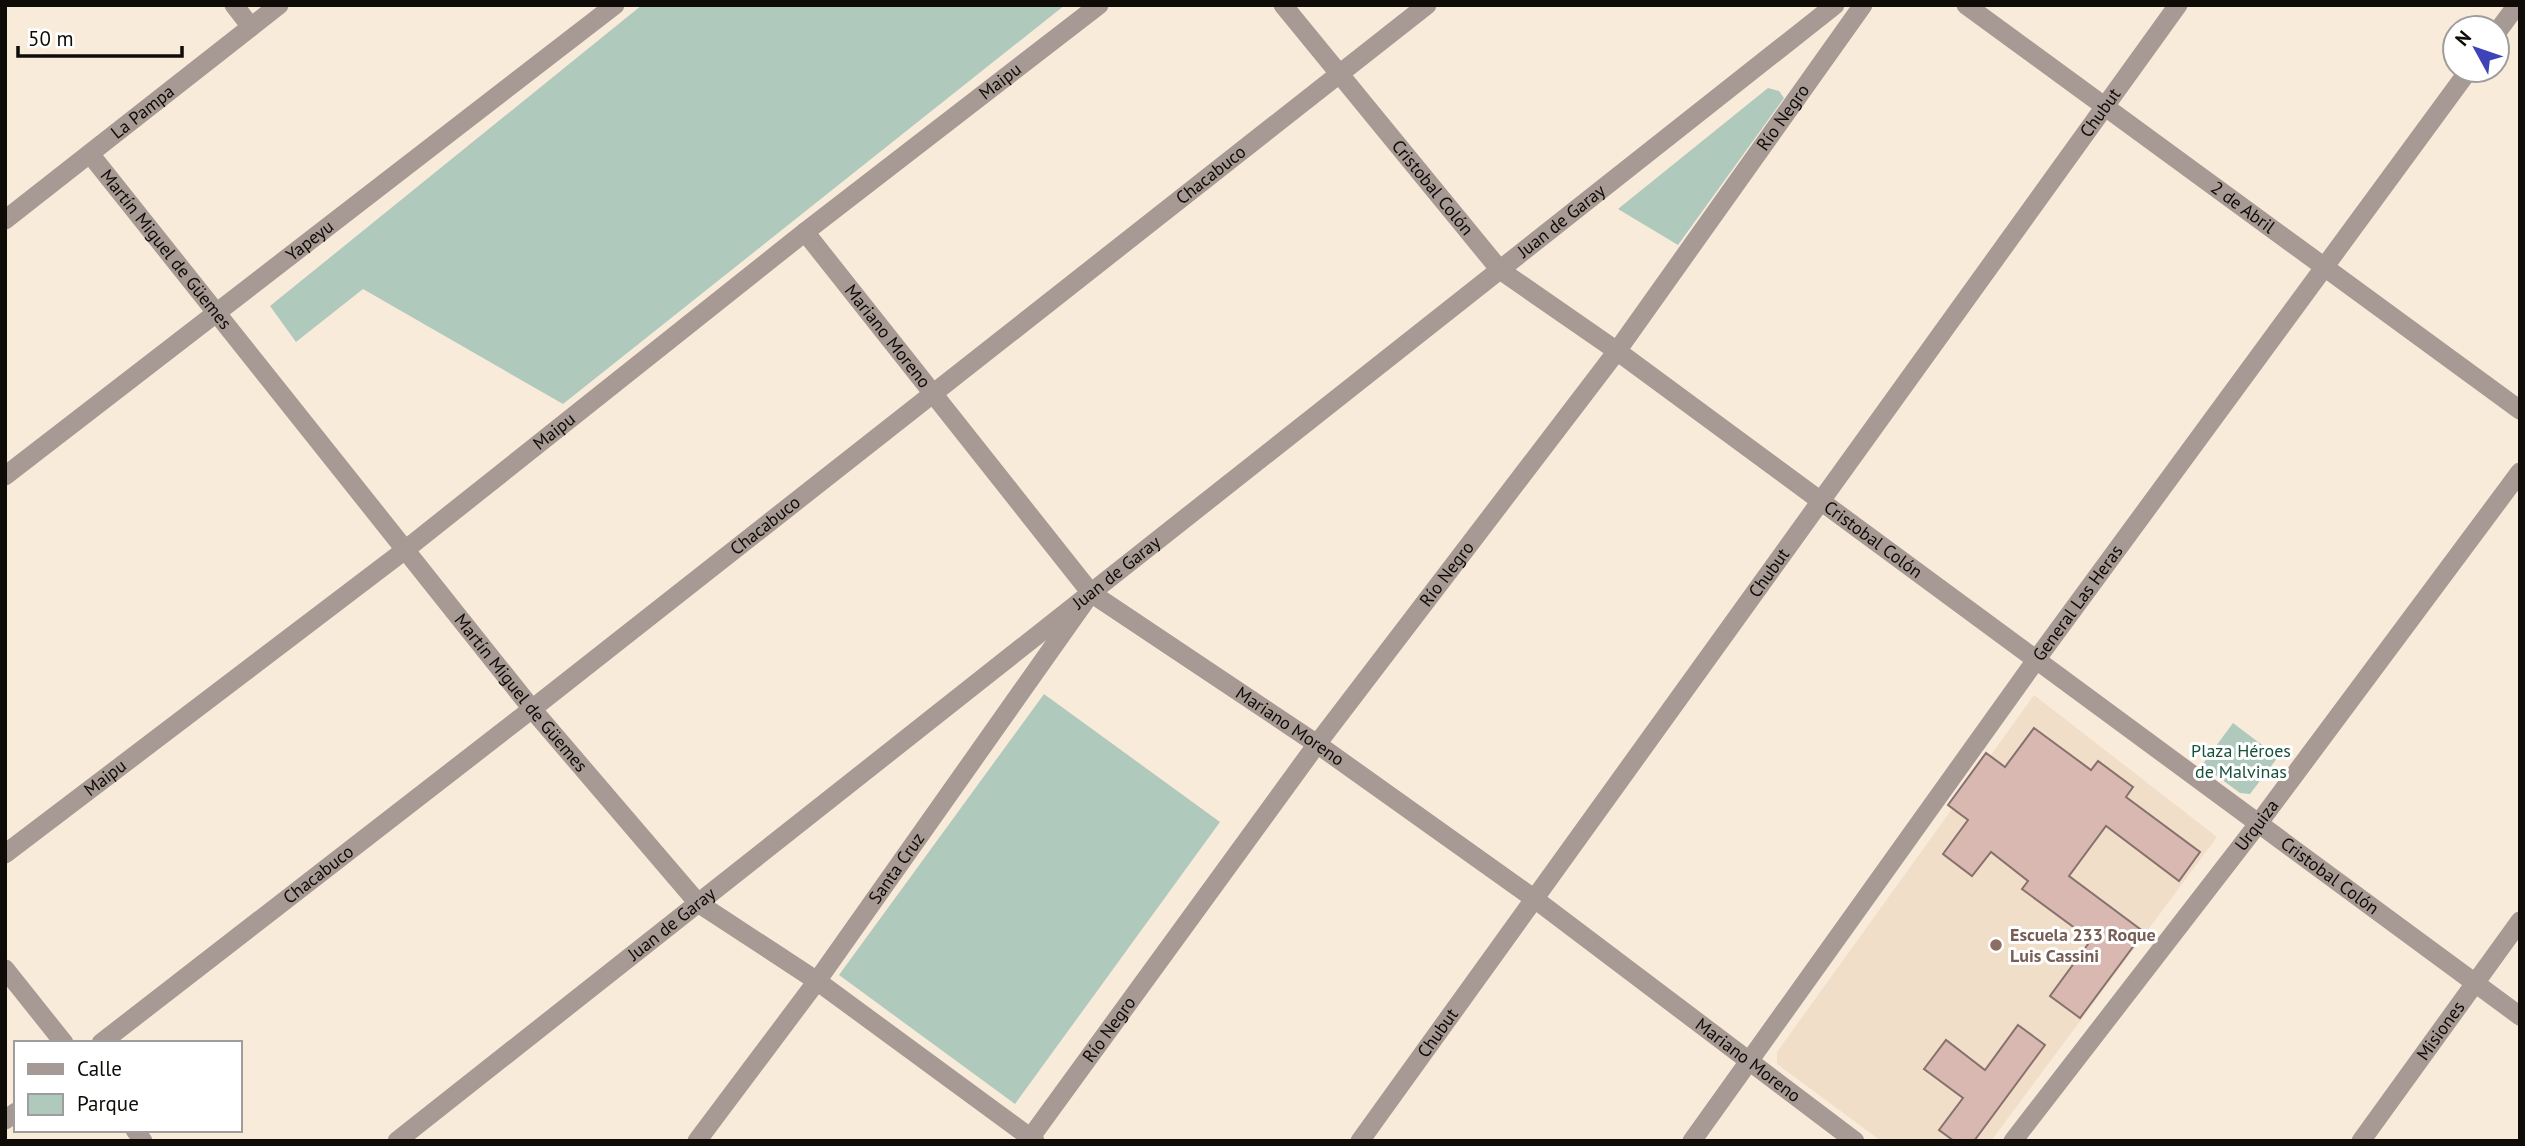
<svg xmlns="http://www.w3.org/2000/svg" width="2525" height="1146" font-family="'PT Sans',sans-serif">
	<rect width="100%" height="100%" fill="#f9ebda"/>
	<path fill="#f1dec8" d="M2034,695L2217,837L1991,1141H1881L1777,1064V1052Z"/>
	<g fill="#b0c9bd">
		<path d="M642,5H1065L563,404L363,289L296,342L270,306Z"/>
		<path d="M1768,88L1779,91L1784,98L1678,245L1618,209Z"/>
		<path d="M1044,694L1220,822L1015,1104L839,975Z"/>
		<path d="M2233,723L2278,757L2250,794L2240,793L2202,765Z"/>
	</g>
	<g fill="#dab8b2" stroke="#86716d" stroke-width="2">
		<path d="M2034,728L2091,770L2098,761L2133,787L2126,797L2200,852L2179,881L2106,826L2069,876L2144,932L2080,1018L2050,996L2091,940L2022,889L2028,881L1991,852L1972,876L1943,854L1968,820L1948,805L1986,753L2005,767Z"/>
		<path d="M2018,1025L2045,1045L1974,1141H1954L1939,1130L1963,1098L1924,1069L1946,1040L1985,1070Z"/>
	</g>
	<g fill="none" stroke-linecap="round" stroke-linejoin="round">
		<g stroke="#a79993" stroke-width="19">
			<path id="s1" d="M1966,5L2520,410"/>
			<path d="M2497,32L2517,5"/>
			<path id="s2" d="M90,154L532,709L698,903L817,981L1035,1141"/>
			<path id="s3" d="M5,220L251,27"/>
			<path id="s4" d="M805,232L1091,593L1317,744L1536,900L1855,1141"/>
			<path id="s5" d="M5,476L615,5"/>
			<path id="s6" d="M5,854L405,550L805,232L1099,5"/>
			<path d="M5,969L64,1043"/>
			<path id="s7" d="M101,1043L532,709L1427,5"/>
			<path d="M5,1120L16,1112"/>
			<path d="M135,1130L143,1141"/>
			<path id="s8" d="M697,1141L817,981L1086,600"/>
			<path id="s9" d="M1028,1141L1317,744L1617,351L1863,5"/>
			<path id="s10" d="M1360,1141L2178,5"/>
			<path id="s11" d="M1692,1141L2036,660L2469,70"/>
			<path id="s12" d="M2013,1141L2258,824L2520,472"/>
			<path id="s13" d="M2361,1141L2520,921"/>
		</g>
		<g stroke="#a79993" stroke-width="19">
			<path d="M234,5L251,27L279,5"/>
			<path id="s14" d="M1283,5L1500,270L1617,351L2520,1016"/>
			<path d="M2518,5L2520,10"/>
			<path id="s15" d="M397,1141L1835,5"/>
		</g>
	</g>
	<circle fill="#8d6e63" stroke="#fff" stroke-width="2.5" cx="1996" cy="945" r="7"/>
	<g text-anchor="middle" stroke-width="6" stroke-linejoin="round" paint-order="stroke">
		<g font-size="18" fill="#0f0b06" stroke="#fff">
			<text dy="6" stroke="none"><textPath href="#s6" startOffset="1260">Maipu</textPath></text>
			<text dy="6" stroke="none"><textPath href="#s3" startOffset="175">La Pampa</textPath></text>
			<text dy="6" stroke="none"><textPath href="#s10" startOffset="1267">Chubut</textPath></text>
			<text dy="6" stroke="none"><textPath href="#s9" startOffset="1272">Río Negro</textPath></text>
			<text dy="6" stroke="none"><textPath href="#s7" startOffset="1409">Chacabuco</textPath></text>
			<text dy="6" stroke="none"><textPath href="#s14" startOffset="236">Cristobal Colón</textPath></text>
			<text dy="6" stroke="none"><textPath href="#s1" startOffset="343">2 de Abril</textPath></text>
			<text dy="6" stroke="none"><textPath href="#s15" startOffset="1484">Juan de Garay</textPath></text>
			<text dy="6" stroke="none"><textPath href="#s5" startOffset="385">Yapeyu</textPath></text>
			<text dy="6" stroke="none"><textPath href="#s2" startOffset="122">Martín Miguel de Güemes</textPath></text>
			<text dy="6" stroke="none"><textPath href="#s4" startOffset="133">Mariano Moreno</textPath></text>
			<text dy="6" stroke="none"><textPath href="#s6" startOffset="693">Maipu</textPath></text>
			<text dy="6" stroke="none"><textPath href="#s7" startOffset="842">Chacabuco</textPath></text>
			<text dy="6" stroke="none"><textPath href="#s14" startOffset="803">Cristobal Colón</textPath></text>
			<text dy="6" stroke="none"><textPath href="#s15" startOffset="917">Juan de Garay</textPath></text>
			<text dy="6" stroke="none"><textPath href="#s10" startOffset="700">Chubut</textPath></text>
			<text dy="6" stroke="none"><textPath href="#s9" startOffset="705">Río Negro</textPath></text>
			<text dy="6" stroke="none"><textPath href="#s11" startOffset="662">General Las Heras</textPath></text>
			<text dy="6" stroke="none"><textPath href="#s2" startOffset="690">Martín Miguel de Güemes</textPath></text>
			<text dy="6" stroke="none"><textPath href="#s4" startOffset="700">Mariano Moreno</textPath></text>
			<text dy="6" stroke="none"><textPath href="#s6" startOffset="126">Maipu</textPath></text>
			<text dy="6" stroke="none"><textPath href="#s12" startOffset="399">Urquiza</textPath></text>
			<text dy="6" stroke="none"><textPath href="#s8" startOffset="338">Santa Cruz</textPath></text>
			<text dy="6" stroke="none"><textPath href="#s7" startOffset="275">Chacabuco</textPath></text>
			<text dy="6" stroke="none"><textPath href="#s14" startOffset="1370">Cristobal Colón</textPath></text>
			<text dy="6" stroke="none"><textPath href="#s15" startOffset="350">Juan de Garay</textPath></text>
			<text dy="6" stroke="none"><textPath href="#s9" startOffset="138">Río Negro</textPath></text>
			<text dy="6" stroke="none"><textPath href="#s13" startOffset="136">Misiones</textPath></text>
			<text dy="6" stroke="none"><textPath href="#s10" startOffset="133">Chubut</textPath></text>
			<text dy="6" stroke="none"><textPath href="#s4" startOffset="1267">Mariano Moreno</textPath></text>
		</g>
		<g font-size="18" fill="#16503b" stroke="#fff">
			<text x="2241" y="757">Plaza Héroes<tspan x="2241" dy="21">de Malvinas</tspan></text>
		</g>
		<g font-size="18" font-weight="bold" fill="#785e54" stroke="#fff" text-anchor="start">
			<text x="2010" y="941">Escuela 233 Roque<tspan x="2010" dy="21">Luis Cassini</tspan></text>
		</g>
	</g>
	<rect width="2525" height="1146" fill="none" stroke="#0f0b06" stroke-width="14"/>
	<rect x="14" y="1041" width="228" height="91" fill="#ffffff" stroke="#9f9d9b" stroke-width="2"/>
	<rect x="28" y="1064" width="35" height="10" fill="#a79993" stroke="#9f9d9b" stroke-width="2"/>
	<text x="77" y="1076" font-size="21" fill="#0f0b06">Calle</text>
	<rect x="28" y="1094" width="35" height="21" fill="#b0c9bd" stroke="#9f9d9b" stroke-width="2"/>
	<text x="77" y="1111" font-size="21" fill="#0f0b06">Parque</text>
	<g transform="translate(2476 49) rotate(310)"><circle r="33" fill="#ffffff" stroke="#9f9d9b" stroke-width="2"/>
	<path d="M0-5L12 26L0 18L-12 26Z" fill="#3e43b8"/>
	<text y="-10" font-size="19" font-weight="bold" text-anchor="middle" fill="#0f0b06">N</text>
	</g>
	<path d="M18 46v10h164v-10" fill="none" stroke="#0f0b06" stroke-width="3.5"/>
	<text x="28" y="46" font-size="21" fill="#0f0b06" stroke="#ffffff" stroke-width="5" paint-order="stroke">50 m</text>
</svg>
